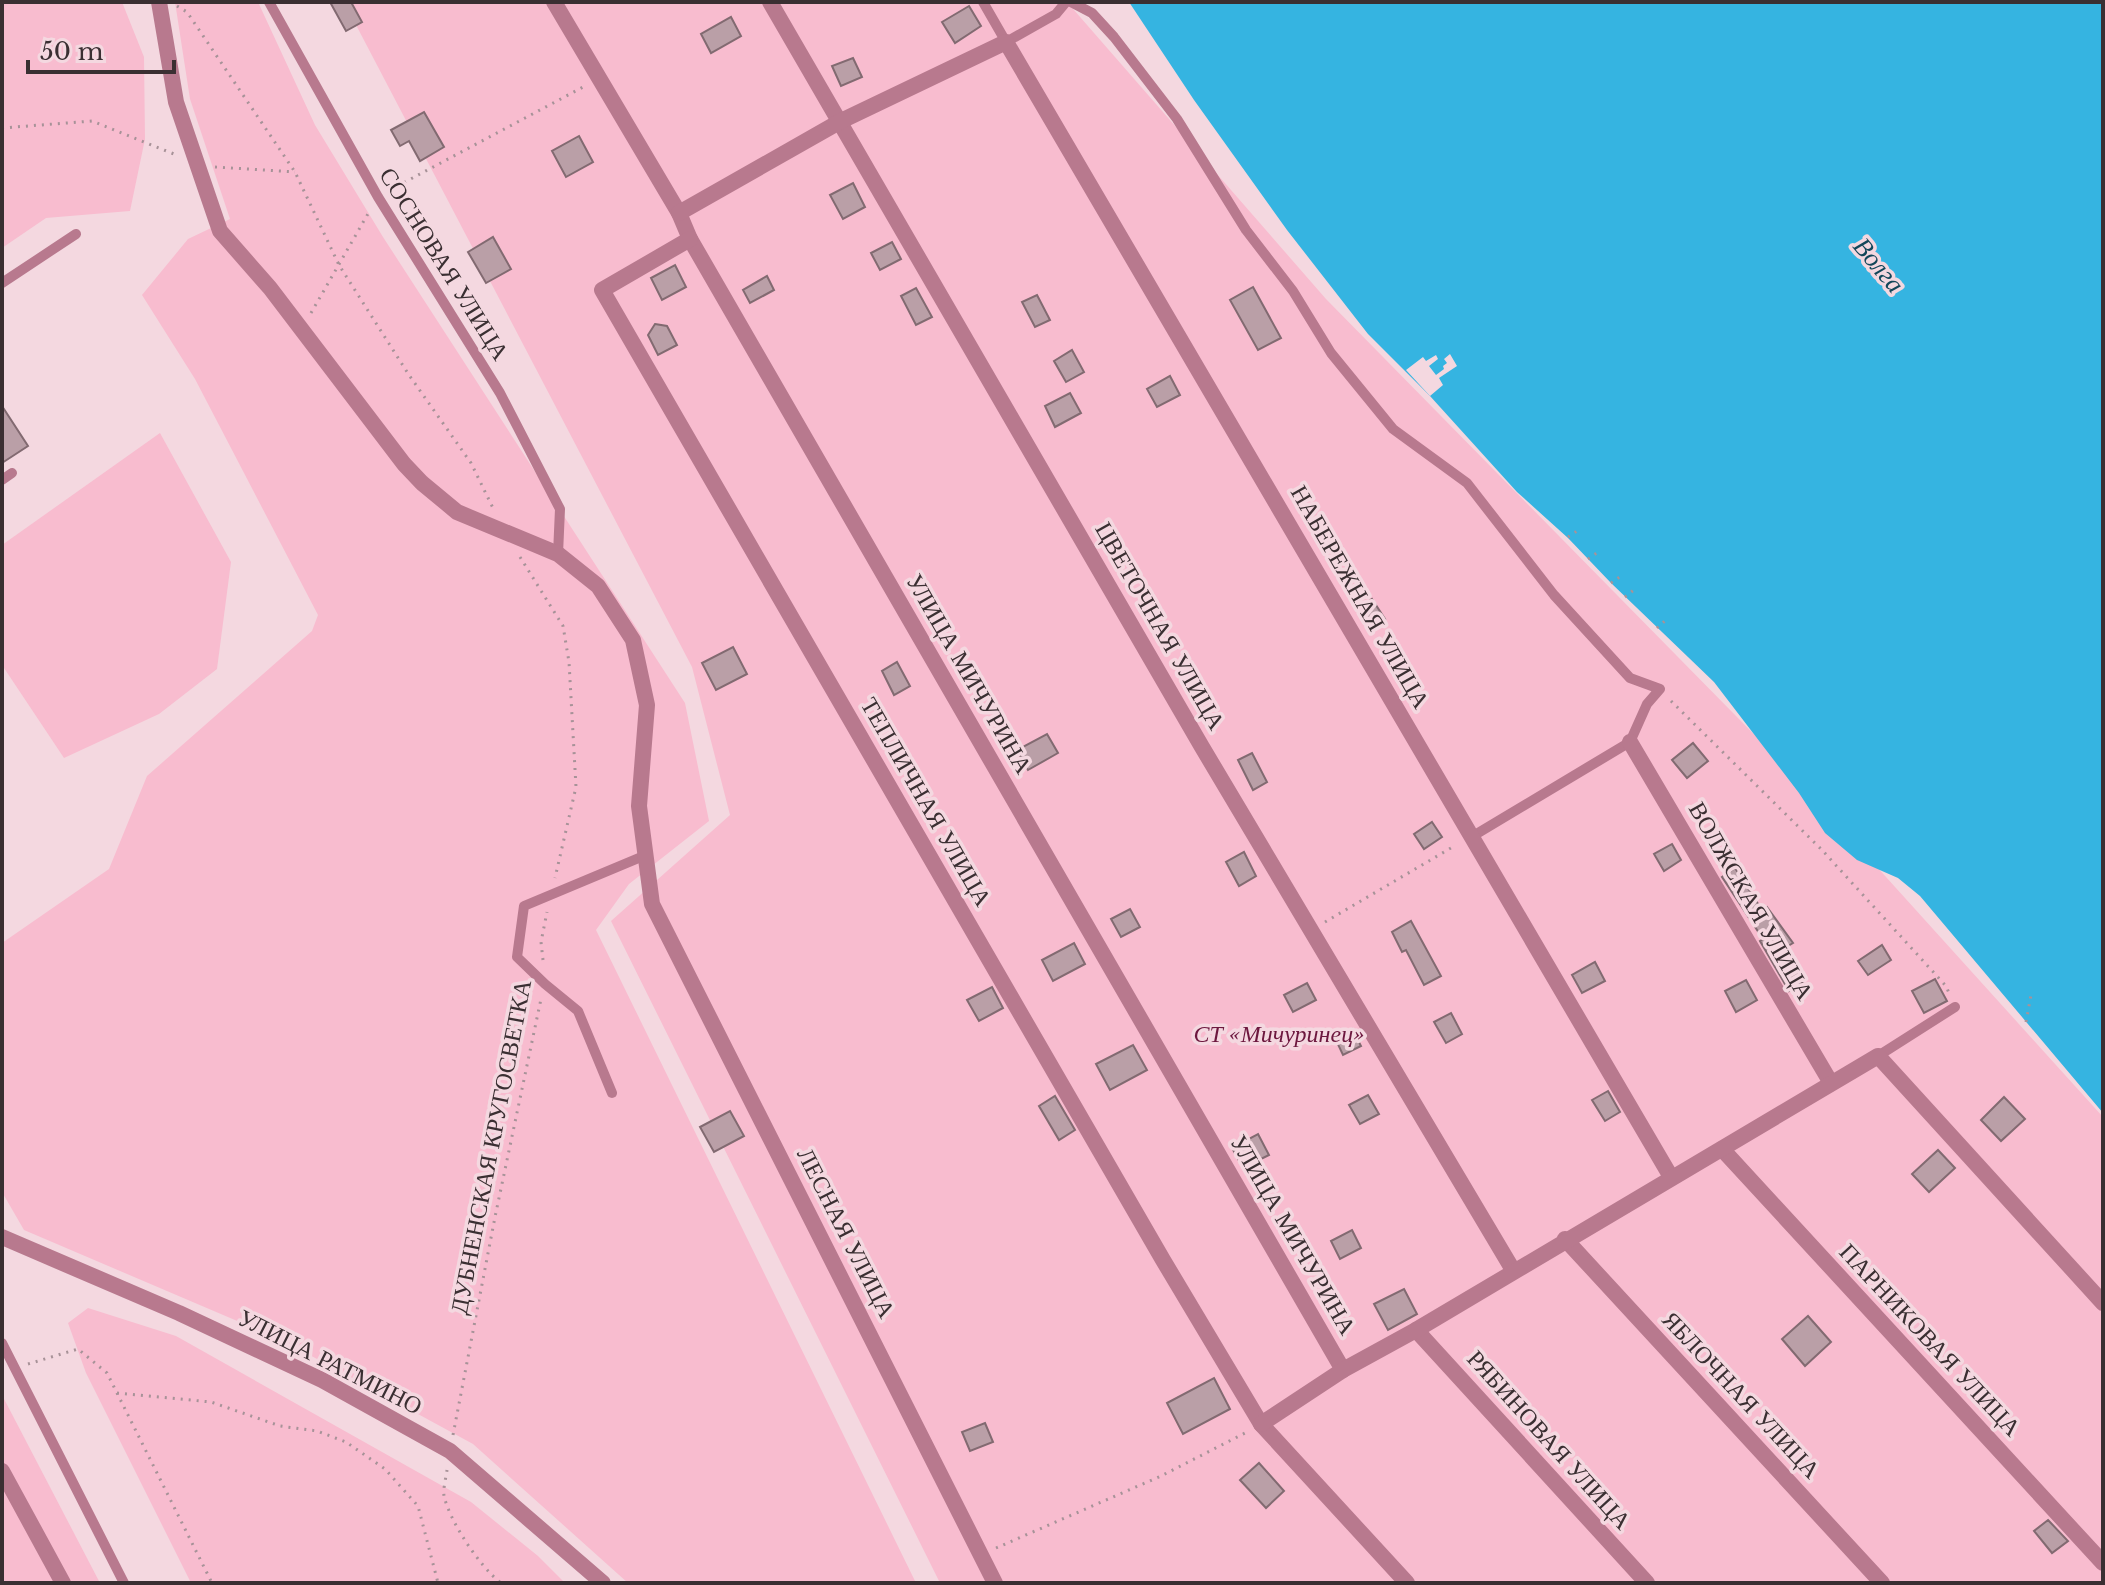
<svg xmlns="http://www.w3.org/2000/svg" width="2105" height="1585" font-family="'Libre Baskerville',serif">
	<rect width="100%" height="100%" fill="#f4d8e0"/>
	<g fill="#f8bccf">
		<path d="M2,2H122L144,57L145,139L130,211L46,218L2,248Z"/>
		<path d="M175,2H258L315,125L383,237L685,703L709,821L629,884L596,930L916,1583H628L473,1444L284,1341L24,1230L2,1192V943L109,869L147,776L312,631L318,615L195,379L142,295L188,239L230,219L190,99Z"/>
		<path d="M344,2H1067L1326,299L1792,773L2103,1117V1583H940L611,921L730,815L692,667Z"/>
		<path d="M160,433L231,562L217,669L159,714L64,758L2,665V545Z"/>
		<path d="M88,1308L176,1336L471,1502L538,1556L565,1583H191L86,1373L68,1323Z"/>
		<path d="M2,1395L100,1583H2Z"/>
	</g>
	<path fill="#35b4e1" d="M1129,2H2103V1113L1920,896L1898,878L1857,860L1825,833L1799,793L1714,682L1611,583L1568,538L1517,492L1430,396L1368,334L1287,230L1194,100Z"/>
	<path fill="#f4d8e0" d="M1450,354L1457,366L1439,378L1443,385L1430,396L1406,370L1423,357L1426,361L1436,355L1438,359L1429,366L1436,375L1444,369L1443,366L1447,363L1444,359Z"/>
	<g fill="#ba9fa7" stroke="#826a71" stroke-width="2">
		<path d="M330,2H351L362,22L346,31Z"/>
		<path d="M969,6L981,26L955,43L942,22Z"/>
		<path d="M731,17L741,36L711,53L701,34Z"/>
		<path d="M853,58L862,77L841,86L832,66Z"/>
		<path d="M424,112L444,147L420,161L409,141L400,146L391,130Z"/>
		<path d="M579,136L593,162L566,177L552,151Z"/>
		<path d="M853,183L865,207L843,219L830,195Z"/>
		<path d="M493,237L511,269L486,283L468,252Z"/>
		<path d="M892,242L901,259L880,270L871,253Z"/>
		<path d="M675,265L686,287L662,300L651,278Z"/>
		<path d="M767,276L774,290L750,303L743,290Z"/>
		<path d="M1253,287L1281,338L1258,350L1230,300Z"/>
		<path d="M916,288L932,317L916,325L901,296Z"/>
		<path d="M1037,295L1050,320L1035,327L1022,302Z"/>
		<path d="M655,324L667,326L677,345L658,355L648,335Z"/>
		<path d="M1072,350L1084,372L1066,382L1054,361Z"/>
		<path d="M1170,376L1180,395L1157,407L1147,389Z"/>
		<path d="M1070,393L1081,413L1055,427L1045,406Z"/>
		<path d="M2,406L28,446L2,463Z"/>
		<path d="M1372,599L1385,619L1370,628L1358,608Z"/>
		<path d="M733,647L747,674L716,690L702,663Z"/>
		<path d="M897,662L910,686L894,695L882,671Z"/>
		<path d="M1047,734L1058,753L1028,770L1017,750Z"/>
		<path d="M1693,743L1708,761L1687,778L1672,760Z"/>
		<path d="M1252,753L1267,782L1253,790L1238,760Z"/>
		<path d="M1432,822L1442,837L1424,849L1414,834Z"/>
		<path d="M1672,844L1681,860L1664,871L1654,854Z"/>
		<path d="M1244,852L1256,876L1239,886L1226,862Z"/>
		<path d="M1735,868L1762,910L1767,907L1793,943L1783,949L1803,982L1789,991L1760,941L1763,939L1722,877Z"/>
		<path d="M1130,909L1140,927L1121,937L1111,919Z"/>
		<path d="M1411,921L1441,976L1424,985L1406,950L1402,952L1392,932Z"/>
		<path d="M1074,943L1085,964L1053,981L1042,960Z"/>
		<path d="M1882,945L1891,960L1868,975L1858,961Z"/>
		<path d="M1595,962L1605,981L1582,993L1572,975Z"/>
		<path d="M1935,979L1947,1001L1924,1013L1912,991Z"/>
		<path d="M1746,980L1757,1000L1736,1012L1725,991Z"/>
		<path d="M1307,983L1316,1000L1293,1012L1284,995Z"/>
		<path d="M992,987L1003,1008L979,1021L967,1000Z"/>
		<path d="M1451,1013L1462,1034L1446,1043L1434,1022Z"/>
		<path d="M1352,1029L1361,1046L1343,1055L1335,1038Z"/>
		<path d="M1133,1045L1147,1070L1110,1090L1096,1064Z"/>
		<path d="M1608,1091L1620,1112L1605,1121L1592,1100Z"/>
		<path d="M1368,1095L1379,1114L1360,1124L1349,1105Z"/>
		<path d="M1055,1096L1075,1130L1059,1140L1039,1106Z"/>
		<path d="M2004,1097L2025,1119L2001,1141L1981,1120Z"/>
		<path d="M730,1111L744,1136L714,1152L700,1127Z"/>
		<path d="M1258,1134L1269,1155L1243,1168L1232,1148Z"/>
		<path d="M1938,1150L1955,1168L1929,1192L1912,1174Z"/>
		<path d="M1352,1230L1361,1248L1340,1259L1331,1241Z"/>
		<path d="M1404,1289L1417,1314L1388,1330L1374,1304Z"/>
		<path d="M1808,1316L1831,1342L1805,1366L1782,1339Z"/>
		<path d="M1214,1378L1230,1409L1183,1434L1167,1403Z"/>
		<path d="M985,1423L993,1442L970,1451L962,1432Z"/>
		<path d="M1259,1463L1284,1491L1266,1508L1240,1480Z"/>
		<path d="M2048,1520L2068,1541L2052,1553L2034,1531Z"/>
	</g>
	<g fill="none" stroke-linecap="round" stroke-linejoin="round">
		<g stroke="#a79298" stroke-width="3" stroke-dasharray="2 6" stroke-linecap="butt">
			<path d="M177,6L187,12L295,172L339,265L409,375L471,463L493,508"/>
			<path d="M2,128L92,121L174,154"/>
			<path d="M215,167L295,172"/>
			<path d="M390,190L585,86"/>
			<path d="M311,313L369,212"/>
			<path d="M1568,537L1580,529"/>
			<path d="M520,557L563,626L569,662L576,787L555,878"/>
			<path d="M1588,559L1601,550"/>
			<path d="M1611,583L1621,576"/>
			<path d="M1625,597L1635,589"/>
			<path d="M1657,628L1667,619"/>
			<path d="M1671,701L1822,850L1946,986L1949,993"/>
			<path d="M1325,922L1456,845"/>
			<path d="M543,960L541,942L547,912"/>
			<path d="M2026,1022L2031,995"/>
			<path d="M28,1364L78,1349L107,1373L212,1583"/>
			<path d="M117,1393L211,1402L280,1426L317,1431L346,1442L385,1469L418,1506L438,1583"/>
			<path d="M453,1435L495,1217L541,999"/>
			<path d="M447,1470C446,1478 443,1488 444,1496C450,1522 480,1567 501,1583"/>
			<path d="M996,1548L1161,1476L1247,1432"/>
		</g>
		<g stroke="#b8798e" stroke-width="10">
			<path d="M269,2L378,197L500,393L560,509L558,554"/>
			<path d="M983,2L1006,42L1056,14L1066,2"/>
			<path d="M1071,2L1092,13L1114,37L1177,119L1246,230L1293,291L1331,353L1393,429L1467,483L1554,595L1630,678L1660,689L1647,704L1630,742L1473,836"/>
			<path d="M2,283L76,234"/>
			<path d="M2,480L12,473"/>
			<path d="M1878,1056L1955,1007"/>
			<path d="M612,1093L578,1011L545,984L517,957L524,906L646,855"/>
			<path d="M2,1343L124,1583"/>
		</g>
		<g stroke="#b8798e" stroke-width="16">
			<path d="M159,2L176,102L220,231L270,288L404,464L422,483L457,512L558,554L598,586L633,640L647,705L639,806L652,904L995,1583"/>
			<path d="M554,2L679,213L690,239L1343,1370"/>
			<path d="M770,2L1202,747L1513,1270"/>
			<path d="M679,213L841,121L1006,42L1671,1177"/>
			<path d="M690,239L602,290L1163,1260L1261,1424L1407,1583"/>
			<path d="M1630,742L1831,1083"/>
			<path d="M1722,1149L2103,1563"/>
			<path d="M1565,1239L1882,1583"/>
			<path d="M1416,1330L1647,1583"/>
			<path d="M1261,1424L1343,1370L1416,1330L1878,1056L2103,1303"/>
			<path d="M2,1471L63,1583"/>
		</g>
		<path stroke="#b8798e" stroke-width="16" d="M2,1237L179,1313L322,1380L450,1451L603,1583"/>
	</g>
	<g text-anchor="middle" stroke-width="7" stroke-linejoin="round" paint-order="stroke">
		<g font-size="24" fill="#3a2f32" stroke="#f4d8e0">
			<text transform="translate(444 264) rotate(58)" y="8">СОСНОВАЯ УЛИЦА</text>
			<text transform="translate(1360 597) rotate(60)" y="8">НАБЕРЕЖНАЯ УЛИЦА</text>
			<text transform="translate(1160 626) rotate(60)" y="8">ЦВЕТОЧНАЯ УЛИЦА</text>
			<text transform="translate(969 674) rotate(60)" y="8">УЛИЦА МИЧУРИНА</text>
			<text transform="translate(926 802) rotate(60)" y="8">ТЕПЛИЧНАЯ УЛИЦА</text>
			<text transform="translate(1751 901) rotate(60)" y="8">ВОЛЖСКАЯ УЛИЦА</text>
			<text transform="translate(491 1147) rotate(-79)" y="8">ДУБНЕНСКАЯ КРУГОСВЕТКА</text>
			<text transform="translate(846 1233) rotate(63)" y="8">ЛЕСНАЯ УЛИЦА</text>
			<text transform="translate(1293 1235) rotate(60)" y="8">УЛИЦА МИЧУРИНА</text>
			<text transform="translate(1930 1340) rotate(47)" y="8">ПАРНИКОВАЯ УЛИЦА</text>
			<text transform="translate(330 1362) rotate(27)" y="8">УЛИЦА РАТМИНО</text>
			<text transform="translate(1741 1395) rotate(47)" y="8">ЯБЛОЧНАЯ УЛИЦА</text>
			<text transform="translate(1549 1440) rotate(48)" y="8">РЯБИНОВАЯ УЛИЦА</text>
		</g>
		<g font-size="24" font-style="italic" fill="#6d183f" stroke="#f4d8e0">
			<text x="1279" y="1042">СТ «Мичуринец»</text>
		</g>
		<g font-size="26" font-style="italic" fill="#13475a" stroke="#f4d8e0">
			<text transform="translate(1879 265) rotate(50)" y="9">Волга</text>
		</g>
	</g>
	<rect width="2105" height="1585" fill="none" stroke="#3a2f32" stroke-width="8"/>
	<path d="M28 60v12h146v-12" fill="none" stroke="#3a2f32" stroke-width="4"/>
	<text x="40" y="60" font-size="24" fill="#3a2f32" stroke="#f4d8e0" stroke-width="6" paint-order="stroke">50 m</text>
</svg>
